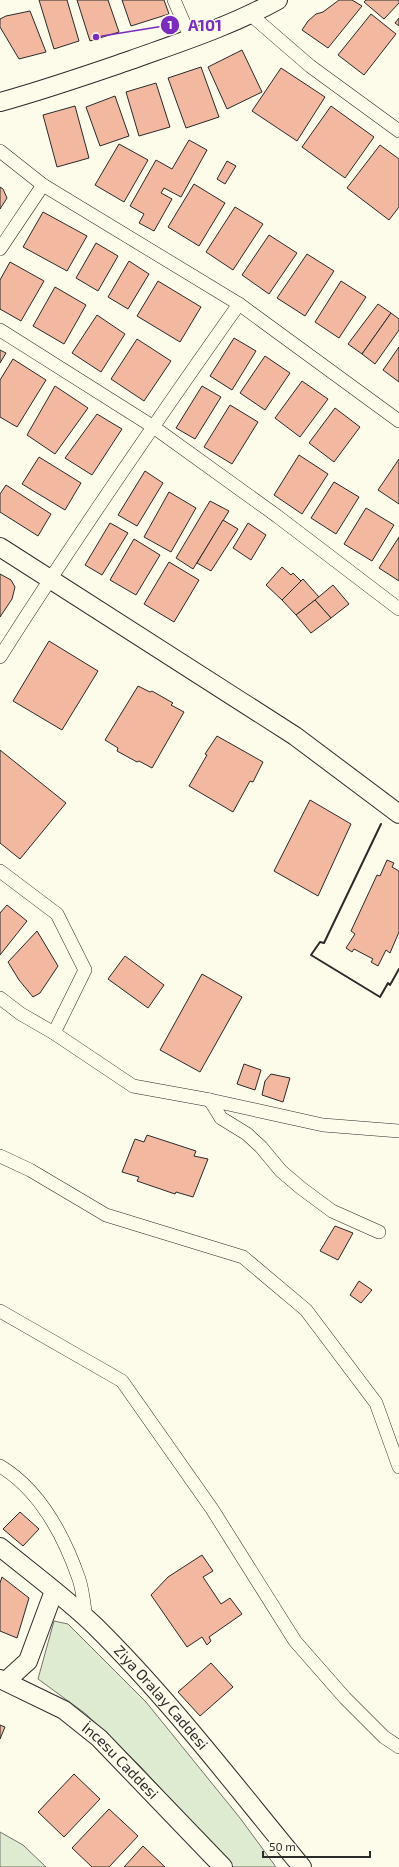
<svg xmlns="http://www.w3.org/2000/svg" width="399" height="1867" font-family="'Exo 2',sans-serif">
	<rect width="100%" height="100%" fill="#fdfbea"/>
	<g fill="#deebd1" stroke="#74746e">
		<path d="M54,1621L68,1624L146,1702L240,1818L276,1867H233L140,1766L86,1714L38,1679Z"/>
		<path d="M0,1832L23,1845L46,1867H0Z"/>
	</g>
	<g fill="#f2b8a0" stroke="#2b2b2b">
		<path d="M39,0H67L79,41L54,49Z"/>
		<path d="M77,0H108L119,32L90,41Z"/>
		<path d="M122,0H164L169,14L131,26Z"/>
		<path d="M339,0H352L362,6L328,48L302,30L308,21L316,14L323,12Z"/>
		<path d="M366,0H399V3L384,19L364,2Z"/>
		<path d="M30,11L46,52L19,59L0,27V19L6,16Z"/>
		<path d="M371,14L396,34L364,75L338,55Z"/>
		<path d="M399,18V26L395,23Z"/>
		<path d="M242,50L262,92L227,109L208,67Z"/>
		<path d="M201,67L219,117L186,128L168,78Z"/>
		<path d="M281,68L325,97L297,141L252,111Z"/>
		<path d="M156,83L170,127L139,136L126,92Z"/>
		<path d="M115,96L129,136L100,146L86,107Z"/>
		<path d="M75,106L89,158L57,167L43,115Z"/>
		<path d="M331,106L374,137L345,178L302,147Z"/>
		<path d="M189,140L207,150L181,197L164,188L161,193L172,199L154,231L139,223L144,214L130,206L156,160L172,169Z"/>
		<path d="M119,144L148,160L124,202L95,185Z"/>
		<path d="M380,145L399,159V207L389,220L347,188Z"/>
		<path d="M227,161L236,166L225,184L217,179Z"/>
		<path d="M194,184L225,203L199,246L168,227Z"/>
		<path d="M0,187L3,189L7,198L0,209Z"/>
		<path d="M235,207L263,224L233,270L206,252Z"/>
		<path d="M43,212L87,236L67,271L23,247Z"/>
		<path d="M269,235L297,253L269,294L242,275Z"/>
		<path d="M96,243L118,256L98,291L76,278Z"/>
		<path d="M307,254L334,271L305,316L277,298Z"/>
		<path d="M129,261L149,274L128,309L108,297Z"/>
		<path d="M10,262L44,281L21,321L0,309V280Z"/>
		<path d="M158,281L201,307L180,342L137,316Z"/>
		<path d="M341,281L366,297L339,338L315,322Z"/>
		<path d="M55,287L86,305L64,344L33,326Z"/>
		<path d="M378,304L391,313L362,354L348,344Z"/>
		<path d="M391,313L399,319V330L375,364L362,354Z"/>
		<path d="M97,315L125,334L101,372L72,353Z"/>
		<path d="M234,338L256,351L232,390L210,376Z"/>
		<path d="M137,339L171,361L144,401L111,379Z"/>
		<path d="M399,347V382L383,370Z"/>
		<path d="M0,350L6,353L0,363Z"/>
		<path d="M265,356L290,373L265,410L240,393Z"/>
		<path d="M13,359L46,380L17,427L0,417V380Z"/>
		<path d="M302,381L328,399L300,437L275,418Z"/>
		<path d="M55,386L88,408L55,454L27,435Z"/>
		<path d="M202,386L221,397L195,439L176,428Z"/>
		<path d="M230,405L258,422L232,464L204,447Z"/>
		<path d="M335,408L360,427L334,462L309,443Z"/>
		<path d="M97,414L122,429L92,475L65,458Z"/>
		<path d="M299,455L328,474L302,514L274,495Z"/>
		<path d="M39,457L81,483L65,510L22,484Z"/>
		<path d="M399,459V504L378,490Z"/>
		<path d="M145,471L163,483L137,526L118,515Z"/>
		<path d="M334,482L359,497L336,534L311,518Z"/>
		<path d="M6,485L51,514L38,536L0,512V494Z"/>
		<path d="M169,492L196,508L171,552L144,537Z"/>
		<path d="M210,501L229,511L193,569L176,558Z"/>
		<path d="M366,508L394,525L372,561L344,544Z"/>
		<path d="M223,520L238,529L211,571L197,563Z"/>
		<path d="M110,523L128,533L102,575L85,565Z"/>
		<path d="M248,523L266,535L251,560L233,548Z"/>
		<path d="M399,537V581L379,568Z"/>
		<path d="M134,539L160,555L136,595L110,580Z"/>
		<path d="M169,562L199,580L174,622L144,604Z"/>
		<path d="M282,567L291,575L293,573L301,581L282,600L266,585Z"/>
		<path d="M0,574L11,580L15,587L12,599L0,617Z"/>
		<path d="M303,579L319,597L296,615L282,600Z"/>
		<path d="M333,585L349,604L331,618L315,600Z"/>
		<path d="M315,600L331,618L311,633L296,615Z"/>
		<path d="M49,641L98,671L62,730L13,701Z"/>
		<path d="M138,686L150,692L152,691L173,703L171,705L184,712L152,768L139,761L137,762L117,751L118,748L105,740Z"/>
		<path d="M217,736L263,762L253,782L250,781L233,812L189,786L207,755L205,754Z"/>
		<path d="M0,750L66,803L20,859L0,843Z"/>
		<path d="M310,800L351,824L318,896L274,871Z"/>
		<path d="M387,860L394,863L392,867L399,871V932L390,953L386,950L378,966L371,962L373,959L354,949L352,952L346,948L355,934L351,931L377,875L380,876Z"/>
		<path d="M7,905L27,921L0,955V913Z"/>
		<path d="M37,931L58,966L40,993L33,997L19,980L8,962Z"/>
		<path d="M125,956L164,985L148,1008L108,979Z"/>
		<path d="M202,974L242,997L200,1072L160,1050Z"/>
		<path d="M244,1064L261,1070L255,1090L237,1084Z"/>
		<path d="M271,1074L290,1078L283,1102L262,1095L265,1081Z"/>
		<path d="M147,1135L196,1151L194,1156L208,1159L193,1197L176,1192L175,1194L137,1181L139,1177L122,1172L135,1139L144,1142Z"/>
		<path d="M335,1226L353,1233L338,1260L320,1251Z"/>
		<path d="M359,1281L372,1290L361,1303L350,1295Z"/>
		<path d="M20,1512L39,1529L23,1546L3,1529Z"/>
		<path d="M202,1555L213,1571L203,1577L221,1604L230,1598L242,1614L209,1637L211,1641L207,1645L202,1637L187,1647L151,1595L168,1577Z"/>
		<path d="M2,1577L29,1598L17,1638L0,1631V1583Z"/>
		<path d="M211,1663L233,1687L200,1716L178,1692Z"/>
		<path d="M0,1725L5,1727L0,1739Z"/>
		<path d="M74,1774L100,1799L64,1837L38,1812Z"/>
		<path d="M109,1809L138,1836L109,1867H92L72,1848Z"/>
		<path d="M143,1846L165,1867H124Z"/>
	</g>
	<g fill="none" stroke-linecap="round" stroke-linejoin="round">
		<defs>
			<g id="street">
				<path d="M174,0L191,39"/>
				<path d="M251,15L310,66L399,131"/>
				<path d="M0,151L43,185L239,304L399,421"/>
				<path d="M0,249L43,185"/>
				<path d="M0,330L152,426L277,516L399,609"/>
				<path d="M0,657C76,537 157,420 239,304"/>
				<path d="M0,871L57,914L85,970L54,1033L133,1086L210,1100L323,1125L399,1131"/>
				<path d="M0,998L21,1014L54,1033"/>
				<path d="M210,1100L221,1118L247,1134L261,1147L281,1171L301,1188L332,1211L379,1232"/>
				<path d="M0,1156L30,1170L106,1215L243,1257L306,1310L376,1403L399,1467"/>
				<path d="M0,1311L122,1381L212,1509L295,1641L345,1698L384,1737L399,1747"/>
				<path d="M0,1466C40,1490 64,1536 79,1579C83,1591 84,1606 86,1618"/>
			</g>
			<g id="secondary">
				<path d="M0,102C44,90 87,75 131,60C181,42 231,26 278,0"/>
				<path d="M0,547L295,736L399,814"/>
				<path id="s1" d="M0,1547C32,1573 66,1598 95,1626C170,1700 235,1786 302,1867"/>
				<path id="s2" d="M0,1679L64,1710L99,1738L223,1867"/>
				<path d="M6,1681L28,1661L54,1591"/>
			</g>
		</defs>
		<use href="#street" stroke="#2b2b2b" stroke-width="14"/>
		<use href="#secondary" stroke="#2b2b2b" stroke-width="20"/>
		<use href="#street" stroke="#fdfbea" stroke-width="13"/>
		<use href="#secondary" stroke="#fdfbea" stroke-width="18"/>
		<path stroke="#2b2b2b" stroke-width="2" d="M381,824L324,943L320,942L311,955L380,997L388,983L390,985L399,969"/>
	</g>
	<g text-anchor="middle" stroke-width="3" stroke-linejoin="round" paint-order="stroke">
		<g font-size="15" fill="#2b2b2b" stroke="#fdfbea">
			<text dy="5" stroke="none"><textPath href="#s1" startOffset="221">Ziya Oralay Caddesi</textPath></text>
			<text dy="5" stroke="none"><textPath href="#s2" startOffset="147">İncesu Caddesi</textPath></text>
		</g>
	</g>
	<path fill="none" stroke="#7b2cbf" stroke-width="1.5" d="M96 37L170 25"/>
	<g fill="#7b2cbf" stroke="#fdfbea" stroke-width="1.5">
		<circle cx="96" cy="37" r="4"/>
		<circle cx="170" cy="25" r="10"/>
	</g>
	<g font-size="12" text-anchor="middle" font-weight="bold" fill="#fff">
		<text x="170" y="29">1</text>
	</g>
	<g font-size="16" text-anchor="middle" font-weight="bold" fill="#7b2cbf" stroke="#fdfbea" stroke-width="3" stroke-linejoin="round" paint-order="stroke">
		<text x="205" y="31">A101</text>
	</g>
	<path d="M263 1851v6h107v-6" fill="none" stroke="#2b2b2b" stroke-width="2"/>
	<text x="269" y="1851" font-size="12" fill="#2b2b2b" stroke="#fdfbea" stroke-width="3" paint-order="stroke">50 m</text>
</svg>
